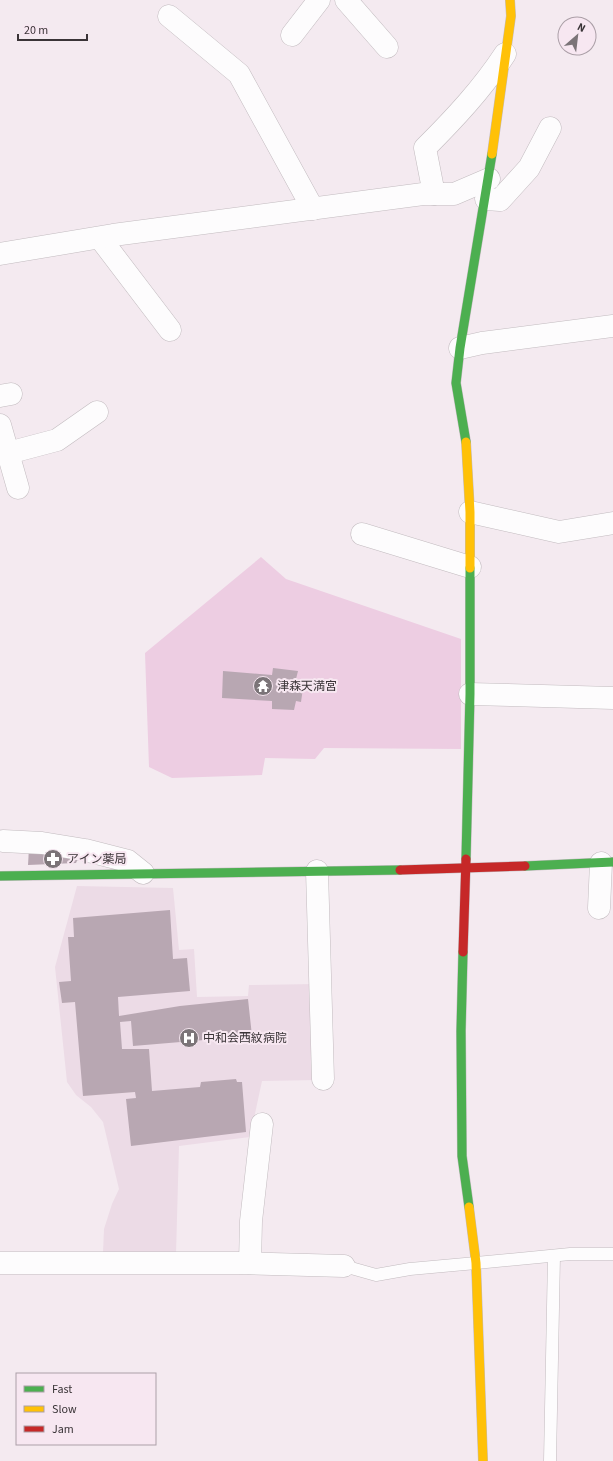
<svg xmlns="http://www.w3.org/2000/svg" width="613" height="1461" font-family="'Source Sans 3','Noto Sans JP',sans-serif">
	<rect width="100%" height="100%" fill="#f4eaf0"/>
	<path fill="#ecdbe6" d="M77,886L173,888L179,950L194,949L197,997L248,996L249,985L315,984L318,1080L262,1081L250,1137L179,1146L176,1254L103,1253L104,1229L112,1204L119,1189L103,1122L91,1107L76,1095L67,1082L55,967Z"/>
	<path fill="#edcde2" d="M261,557L286,579L461,639V749L324,748L315,759L265,758L262,775L172,778L149,767L145,653Z"/>
	<g fill="#b8a7b2">
		<path d="M273,668L298,671L296,679L304,681L301,702L296,701L294,710L272,709V701L222,698L223,671L272,675Z"/>
		<path d="M29,848L79,856L76,863L28,865Z"/>
		<path d="M170,910L173,959L187,958L190,991L118,997L119,1016L180,1006L248,999L252,1036L133,1046L131,1021L120,1022L122,1049H149L152,1091L200,1087L201,1082L236,1079L237,1082H242L246,1132L131,1146L126,1099L136,1098L135,1092L83,1096L75,1002L62,1003L59,982L71,981L68,937H74L73,918Z"/>
	</g>
	<g fill="none" stroke-linecap="round" stroke-linejoin="round">
		<defs>
			<g id="lane">
				<path d="M344,1266L376,1275L410,1269L476,1263L570,1254H613"/>
				<path d="M550,1461L554,1256"/>
			</g>
			<g id="street">
				<path d="M346,0L387,47"/>
				<path d="M169,16L239,74L313,209"/>
				<path d="M292,35L319,0"/>
				<path d="M434,194L425,148C455,118 482,89 505,54"/>
				<path d="M486,199L500,200L529,168L550,128"/>
				<path d="M100,238L170,330"/>
				<path d="M0,254L113,235L423,194H454L489,179"/>
				<path d="M460,348L482,343L613,326"/>
				<path d="M0,396L11,394"/>
				<path d="M0,425L18,488"/>
				<path d="M8,453L57,440L97,412"/>
				<path d="M470,512L559,532L613,523"/>
				<path d="M362,534L470,567"/>
				<path d="M470,694L613,698"/>
				<path d="M3,841L42,843L85,850L128,861L143,873"/>
				<path d="M317,871L323,1079"/>
				<path d="M599,908L601,863"/>
				<path d="M0,1263H239L344,1266"/>
				<path d="M250,1263L251,1221L262,1124"/>
			</g>
			<g id="fast">
				<path d="M466,442L456,383L460,348L492,154"/>
				<path d="M466,859L470,694V568"/>
				<path d="M525,866L613,862"/>
				<path d="M0,876L400,870"/>
				<path d="M463,952L461,1031L462,1156L469,1207"/>
			</g>
			<g id="slow">
				<path d="M492,154L511,16L510,0"/>
				<path d="M466,442L470,512V568"/>
				<path d="M469,1207L476,1263L483,1461"/>
			</g>
			<g id="jam">
				<path d="M400,870L525,866"/>
				<path d="M463,952L466,859"/>
			</g>
		</defs>
		<use href="#lane" stroke="#c2bbbf" stroke-width="13"/>
		<use href="#street" stroke="#c2bbbf" stroke-width="23"/>
		<use href="#fast" stroke="#c2bbbf" stroke-width="10"/>
		<use href="#slow" stroke="#c2bbbf" stroke-width="10"/>
		<use href="#jam" stroke="#c2bbbf" stroke-width="10"/>
		<use href="#lane" stroke="#fdfcfd" stroke-width="12"/>
		<use href="#street" stroke="#fdfcfd" stroke-width="22"/>
		<use href="#fast" stroke="#4caf50" stroke-width="9"/>
		<use href="#slow" stroke="#ffc107" stroke-width="9"/>
		<use href="#jam" stroke="#c62828" stroke-width="9"/>
	</g>
	<defs>
		<symbol id="temple-disc" viewBox="-11 -11 22 22"><circle r="9.5" fill="#7b7478" stroke="#f7e7f1"/><path d="M0-6L5-2H3V0L6.5 2.5H4V6H1.5V3h-3V6H-4V2.5H-6.5L-3 0V-2H-5Z" fill="#fff"/></symbol>
		<symbol id="pharmacy-disc" viewBox="-11 -11 22 22"><circle r="9.5" fill="#7b7478" stroke="#f7e7f1"/><path d="M-2-6h4v4h4v4h-4v4h-4v-4h-4v-4h4Z" fill="#fff"/></symbol>
		<symbol id="hospital-disc" viewBox="-11 -11 22 22"><circle r="9.5" fill="#7b7478" stroke="#f7e7f1"/><path d="M-5-5h3v3.5h4V-5h3V5h-3V1.5h-4V5h-3Z" fill="#fff"/></symbol>
	</defs>
	<g fill-rule="evenodd">
		<use href="#temple-disc" x="252" y="675" width="22" height="22"/>
		<use href="#pharmacy-disc" x="42" y="848" width="22" height="22"/>
		<use href="#hospital-disc" x="178" y="1027" width="22" height="22"/>
	</g>
	<g text-anchor="middle" stroke-width="4" stroke-linejoin="round" paint-order="stroke">
		<g font-size="12" fill="#3a3437" stroke="#f7e7f1" text-anchor="start">
			<text x="277" y="690">津森天満宮</text>
			<text x="67" y="863">アイン薬局</text>
			<text x="203" y="1042">中和会西紋病院</text>
		</g>
	</g>
	<rect x="16" y="1373" width="140" height="72" fill="#f7e7f1" stroke="#ab9fa7"/>
	<rect x="24" y="1386" width="20" height="6" fill="#4caf50" stroke="#ab9fa7"/>
	<text x="52" y="1393" font-size="12" fill="#3a3437">Fast</text>
	<rect x="24" y="1406" width="20" height="6" fill="#ffc107" stroke="#ab9fa7"/>
	<text x="52" y="1413" font-size="12" fill="#3a3437">Slow</text>
	<rect x="24" y="1426" width="20" height="6" fill="#c62828" stroke="#ab9fa7"/>
	<text x="52" y="1433" font-size="12" fill="#3a3437">Jam</text>
	<g transform="translate(577 36) rotate(28)"><circle r="19" fill="#f7e7f1" stroke="#ab9fa7"/>
	<path d="M0-3L7 15L0 10L-7 15Z" fill="#7b7478"/>
	<text y="-6" font-size="11" font-weight="bold" text-anchor="middle" fill="#3a3437">N</text>
	</g>
	<path d="M18 34v6h69v-6" fill="none" stroke="#3a3437" stroke-width="2"/>
	<text x="24" y="34" font-size="12" fill="#3a3437" stroke="#f7e7f1" stroke-width="3" paint-order="stroke">20 m</text>
</svg>
